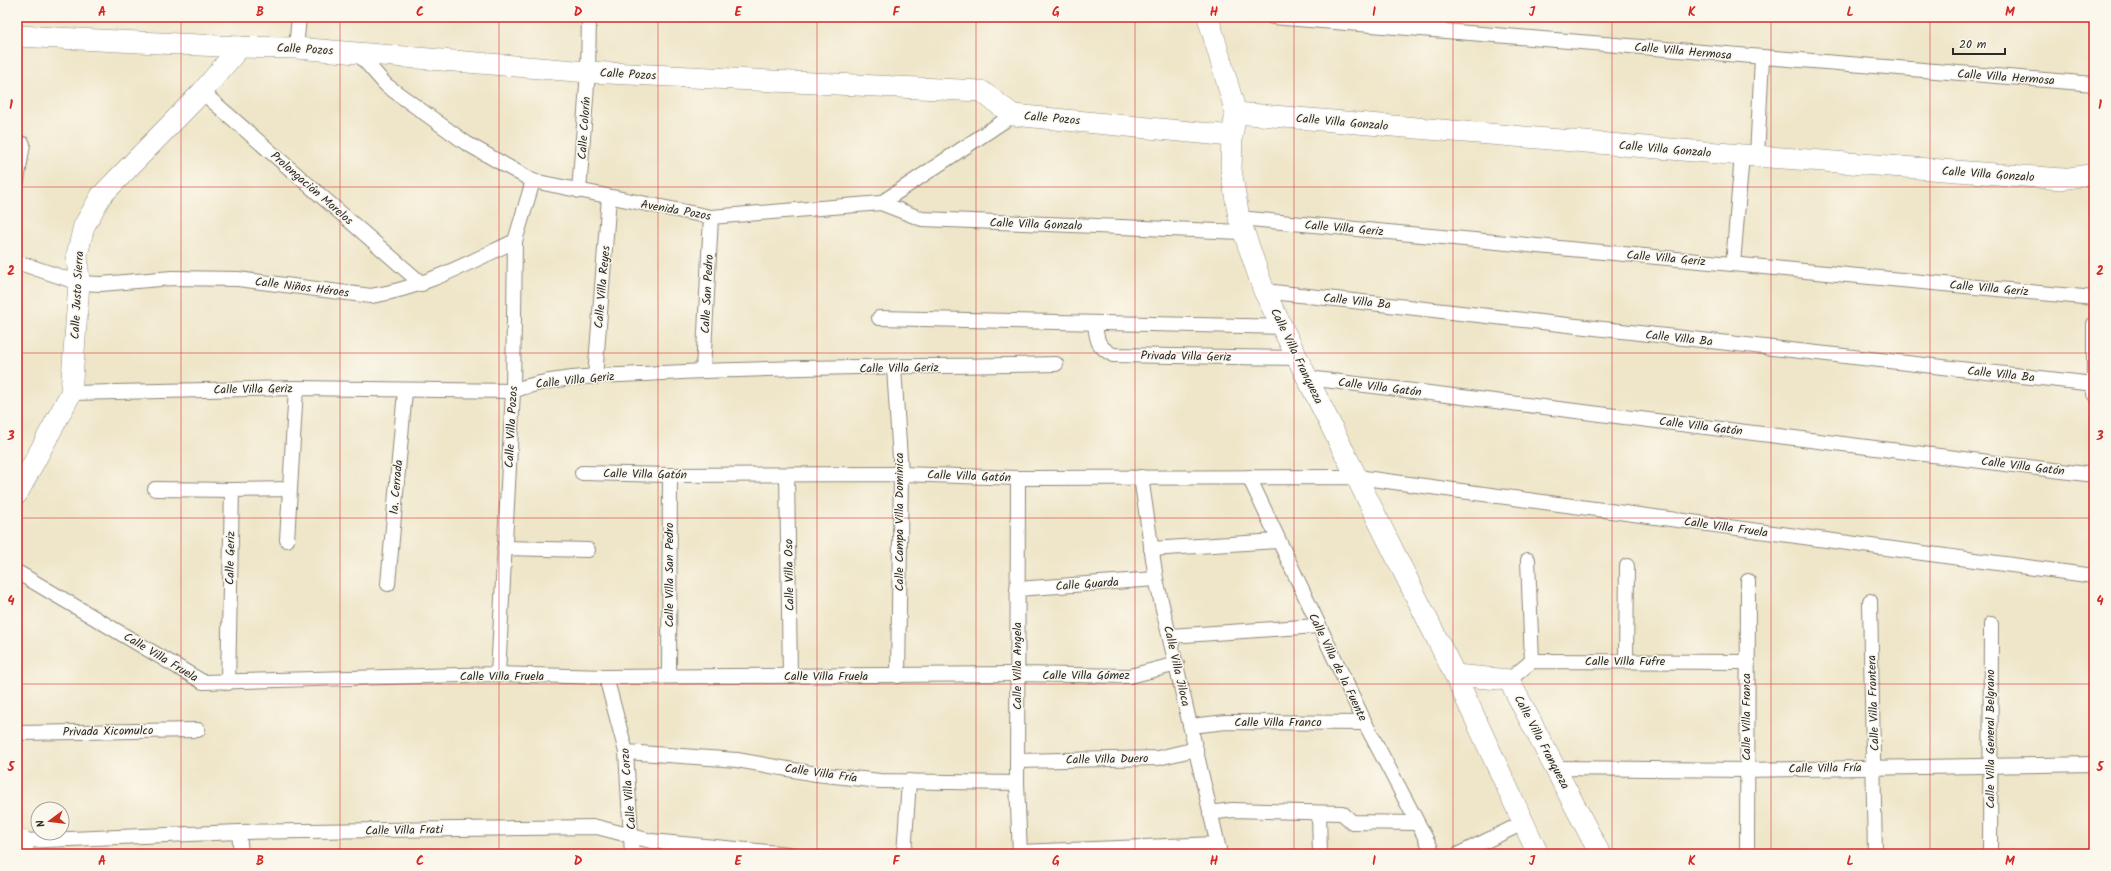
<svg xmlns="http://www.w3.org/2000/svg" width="2111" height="871" font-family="Kalam,sans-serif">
	<rect width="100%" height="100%" fill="#fbf7ec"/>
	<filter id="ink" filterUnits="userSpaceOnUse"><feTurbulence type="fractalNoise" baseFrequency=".025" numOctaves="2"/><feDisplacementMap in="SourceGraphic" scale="8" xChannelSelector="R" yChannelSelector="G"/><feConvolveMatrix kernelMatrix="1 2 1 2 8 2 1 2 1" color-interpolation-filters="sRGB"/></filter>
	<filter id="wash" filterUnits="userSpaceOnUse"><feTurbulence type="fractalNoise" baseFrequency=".012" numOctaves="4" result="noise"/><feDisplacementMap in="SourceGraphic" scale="16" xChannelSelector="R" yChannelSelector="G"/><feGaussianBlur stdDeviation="0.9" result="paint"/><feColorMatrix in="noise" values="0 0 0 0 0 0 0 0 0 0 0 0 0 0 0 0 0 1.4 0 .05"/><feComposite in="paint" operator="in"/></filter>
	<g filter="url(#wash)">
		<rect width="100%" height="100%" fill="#efe6c9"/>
	</g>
	<g filter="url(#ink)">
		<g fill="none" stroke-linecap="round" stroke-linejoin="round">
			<defs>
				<g id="street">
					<path d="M1273,17L2094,84"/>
					<path d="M296,48L299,17"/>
					<path d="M357,52L386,85L466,143L533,181L711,217L881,203L1013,115"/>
					<path d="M202,92L422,284"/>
					<path d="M1757,156L1762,58"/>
					<path d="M17,181L23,144"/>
					<path d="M579,191L588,72L589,17"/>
					<path d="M881,203L922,219L1242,232"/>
					<path d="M1239,218L2094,298"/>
					<path d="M17,262L79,283L101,284L172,278L238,279L371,296C423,288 468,263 515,241"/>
					<path d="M1733,264L1742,155"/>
					<path d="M1264,291L2094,384"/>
					<path d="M879,318L1283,327"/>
					<path d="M1095,324C1097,341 1097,346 1113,355L1298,358"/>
					<path d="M2094,324V394"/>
					<path d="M894,368L901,474L898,676"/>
					<path d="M703,371L711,217"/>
					<path d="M595,377L609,197"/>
					<path d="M1308,378L2094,475"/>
					<path d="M71,393L296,388L513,391C558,374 615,376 663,373C794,366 925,367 1056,364"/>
					<path d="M582,473L670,475L901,474L1018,478L1357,477L2094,576"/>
					<path d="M787,475L790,676"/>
					<path d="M1141,477L1156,579L1220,854"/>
					<path d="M1249,477L1365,723L1434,854"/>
					<path d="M1018,478L1017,783L1020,854"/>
					<path d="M155,489L232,490"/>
					<path d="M287,540L296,388"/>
					<path d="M504,548L588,550"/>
					<path d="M1151,549L1278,541"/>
					<path d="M1528,560L1532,661"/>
					<path d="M17,572L203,682L498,674L606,677L1017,674L1130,676L1177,664"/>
					<path d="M388,584L405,391"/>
					<path d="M1017,589L1156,579"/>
					<path d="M1870,601L1875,854"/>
					<path d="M1170,636L1318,626"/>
					<path d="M1626,661L1627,566"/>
					<path d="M498,674L513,391L515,241L533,181"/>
					<path d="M669,676L670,475"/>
					<path d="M606,677L626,752L632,854"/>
					<path d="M1509,680L1532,661L1747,662"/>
					<path d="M228,683L232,490L289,489"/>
					<path d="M1191,726L1226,722L1365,723"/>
					<path d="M17,733L198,730"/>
					<path d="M626,752L737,760L816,774L880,781L1017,783"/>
					<path d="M1017,761L1158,758L1196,749"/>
					<path d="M1556,768L1746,770L2094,764"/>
					<path d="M1210,813L1232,810L1342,813L1352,822L1416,823"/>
					<path d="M1319,813L1320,854"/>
					<path d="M239,832L241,854"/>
					<path d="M22,841L239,832L597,827L651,841L789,854"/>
					<path d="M1020,852L1217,844"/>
					<path d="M904,854L909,781"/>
					<path d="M1459,854L1523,823"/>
					<path d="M1747,854L1748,581"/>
					<path d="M1990,854L1991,624"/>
				</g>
				<g id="secondary">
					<path d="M1208,17L1236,113L1232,136L1231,170L1239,218L1264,291L1455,675L1538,854"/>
					<path d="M17,36L240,47L296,48L588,72L981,91L1013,115L1232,136"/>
					<path d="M1236,113L1742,155L2062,179L2094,174"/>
					<path d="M17,494L71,393L79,283L77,255L84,226L101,196L202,92L240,47"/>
					<path d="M1455,675L1509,680L1600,854"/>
					<path d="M17,841H22L23,854"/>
				</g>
			</defs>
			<use href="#street" stroke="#8d887a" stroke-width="16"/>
			<use href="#secondary" stroke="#8d887a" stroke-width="22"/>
			<use href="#street" stroke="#fff" stroke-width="14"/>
			<use href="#secondary" stroke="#fff" stroke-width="21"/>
		</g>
	</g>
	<path fill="none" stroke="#d62828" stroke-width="1" stroke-opacity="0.55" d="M181,17V854M340,17V854M499,17V854M658,17V854M817,17V854M976,17V854M1135,17V854M1294,17V854M1453,17V854M1612,17V854M1771,17V854M1930,17V854M17,187H2094M17,353H2094M17,518H2094M17,684H2094"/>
	<g text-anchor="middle" stroke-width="3" stroke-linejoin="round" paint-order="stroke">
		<g font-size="12" fill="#2b2b2b" stroke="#fbf7ec">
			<text transform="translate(305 49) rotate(3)" y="4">Calle Pozos</text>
			<text transform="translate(1683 51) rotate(5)" y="4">Calle Villa Hermosa</text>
			<text transform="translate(628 74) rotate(3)" y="4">Calle Pozos</text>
			<text transform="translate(2006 77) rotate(4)" y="4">Calle Villa Hermosa</text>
			<text transform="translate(1052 118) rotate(5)" y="4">Calle Pozos</text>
			<text transform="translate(1342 122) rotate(5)" y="4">Calle Villa Gonzalo</text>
			<text transform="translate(584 128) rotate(-86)" y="4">Calle Colorín</text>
			<text transform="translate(1665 149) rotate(5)" y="4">Calle Villa Gonzalo</text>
			<text transform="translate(1988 174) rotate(4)" y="4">Calle Villa Gonzalo</text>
			<text transform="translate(312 188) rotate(41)" y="4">Prolongación Morelos</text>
			<text transform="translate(676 210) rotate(10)" y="4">Avenida Pozos</text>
			<text transform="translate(1036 224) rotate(2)" y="4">Calle Villa Gonzalo</text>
			<text transform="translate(1344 228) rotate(5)" y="4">Calle Villa Geriz</text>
			<text transform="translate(1666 258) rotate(5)" y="4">Calle Villa Geriz</text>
			<text transform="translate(302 287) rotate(7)" y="4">Calle Niños Héroes</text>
			<text transform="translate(602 287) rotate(-85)" y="4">Calle Villa Reyes</text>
			<text transform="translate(1989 288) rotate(5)" y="4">Calle Villa Geriz</text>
			<text transform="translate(707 294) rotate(-87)" y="4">Calle San Pedro</text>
			<text transform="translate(77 295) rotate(-87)" y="4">Calle Justo Sierra</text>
			<text transform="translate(1357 301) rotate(6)" y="4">Calle Villa Ba</text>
			<text transform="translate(1679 338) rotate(6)" y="4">Calle Villa Ba</text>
			<text transform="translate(1186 356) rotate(1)" y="4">Privada Villa Geriz</text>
			<text transform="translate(1297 356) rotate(64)" y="4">Calle Villa Franqueza</text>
			<text transform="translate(899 368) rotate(-1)" y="4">Calle Villa Geriz</text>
			<text transform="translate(2001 374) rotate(6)" y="4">Calle Villa Ba</text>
			<text transform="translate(575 380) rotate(-6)" y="4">Calle Villa Geriz</text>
			<text transform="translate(1380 387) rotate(7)" y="4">Calle Villa Gatón</text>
			<text transform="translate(253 389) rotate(-1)" y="4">Calle Villa Geriz</text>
			<text transform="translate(1701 426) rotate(7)" y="4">Calle Villa Gatón</text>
			<text transform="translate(511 427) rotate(-87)" y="4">Calle Villa Pozos</text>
			<text transform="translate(2023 466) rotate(7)" y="4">Calle Villa Gatón</text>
			<text transform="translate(645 474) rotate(1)" y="4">Calle Villa Gatón</text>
			<text transform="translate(969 476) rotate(2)" y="4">Calle Villa Gatón</text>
			<text transform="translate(396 487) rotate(-85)" y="4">1a. Cerrada</text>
			<text transform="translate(899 522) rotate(-90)" y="4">Calle Campa Villa Dominica</text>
			<text transform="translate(1726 527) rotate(8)" y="4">Calle Villa Fruela</text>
			<text transform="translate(230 558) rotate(-89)" y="4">Calle Geriz</text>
			<text transform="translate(669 575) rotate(-90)" y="4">Calle Villa San Pedro</text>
			<text transform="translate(789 575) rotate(-91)" y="4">Calle Villa Oso</text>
			<text transform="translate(1087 584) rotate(-4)" y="4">Calle Guarda</text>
			<text transform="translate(161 657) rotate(31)" y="4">Calle Villa Fruela</text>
			<text x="1625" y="665">Calle Villa Fufre</text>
			<text transform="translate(1017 666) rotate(-90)" y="4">Calle Villa Angela</text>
			<text transform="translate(1177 666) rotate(77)" y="4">Calle Villa Jiloca</text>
			<text transform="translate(1338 667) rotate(64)" y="4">Calle Villa de la Fuente</text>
			<text x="1086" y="679">Calle Villa Gómez</text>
			<text x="502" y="680">Calle Villa Fruela</text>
			<text x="826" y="680">Calle Villa Fruela</text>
			<text transform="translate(1873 703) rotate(-92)" y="4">Calle Villa Frontera</text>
			<text transform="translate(1746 717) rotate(-90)" y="4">Calle Villa Franca</text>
			<text x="1278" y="726">Calle Villa Franco</text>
			<text transform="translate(108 731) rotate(-1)" y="4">Privada Xicomulco</text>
			<text transform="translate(1990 739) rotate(-90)" y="4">Calle Villa General Belgrano</text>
			<text transform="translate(1542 742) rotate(62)" y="4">Calle Villa Franqueza</text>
			<text transform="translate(1107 759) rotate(-1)" y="4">Calle Villa Duero</text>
			<text transform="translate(1825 768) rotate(-1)" y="4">Calle Villa Fría</text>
			<text transform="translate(821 773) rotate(8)" y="4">Calle Villa Fría</text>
			<text transform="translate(628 789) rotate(-95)" y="4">Calle Villa Corzo</text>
			<text transform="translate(404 830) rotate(-1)" y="4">Calle Villa Frati</text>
		</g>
	</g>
	<rect width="2111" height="871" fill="none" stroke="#fbf7ec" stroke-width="44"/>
	<g transform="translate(50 821) rotate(255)"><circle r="19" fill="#fbf7ec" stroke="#a8a59f"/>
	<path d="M0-3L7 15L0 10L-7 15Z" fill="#c8321e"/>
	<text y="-6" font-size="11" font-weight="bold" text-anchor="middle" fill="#2b2b2b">N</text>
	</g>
	<path d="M1953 48v6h52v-6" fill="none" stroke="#2b2b2b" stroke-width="2"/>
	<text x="1959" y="48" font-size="12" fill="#2b2b2b" stroke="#fbf7ec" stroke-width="3" paint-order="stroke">20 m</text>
	<rect x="22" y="22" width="2067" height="827" fill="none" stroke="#d62828" stroke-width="1.5"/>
	<g font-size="13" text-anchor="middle" font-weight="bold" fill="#d62828">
		<text x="102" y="16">A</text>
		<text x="260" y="16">B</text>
		<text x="420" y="16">C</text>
		<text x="578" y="16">D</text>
		<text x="738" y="16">E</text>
		<text x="896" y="16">F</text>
		<text x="1056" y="16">G</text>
		<text x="1214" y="16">H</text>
		<text x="1374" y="16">I</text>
		<text x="1532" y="16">J</text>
		<text x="1692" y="16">K</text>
		<text x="1850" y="16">L</text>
		<text x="2010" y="16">M</text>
		<text x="11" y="109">1</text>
		<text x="2100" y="109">1</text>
		<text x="11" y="275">2</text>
		<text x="2100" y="275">2</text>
		<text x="11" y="440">3</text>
		<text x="2100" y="440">3</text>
		<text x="11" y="605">4</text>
		<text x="2100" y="605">4</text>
		<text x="11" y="771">5</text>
		<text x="2100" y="771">5</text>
		<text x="102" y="865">A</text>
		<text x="260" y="865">B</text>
		<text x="420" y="865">C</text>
		<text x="578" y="865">D</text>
		<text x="738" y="865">E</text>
		<text x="896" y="865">F</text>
		<text x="1056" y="865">G</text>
		<text x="1214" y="865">H</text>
		<text x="1374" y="865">I</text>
		<text x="1532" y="865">J</text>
		<text x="1692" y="865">K</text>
		<text x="1850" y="865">L</text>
		<text x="2010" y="865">M</text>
	</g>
</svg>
